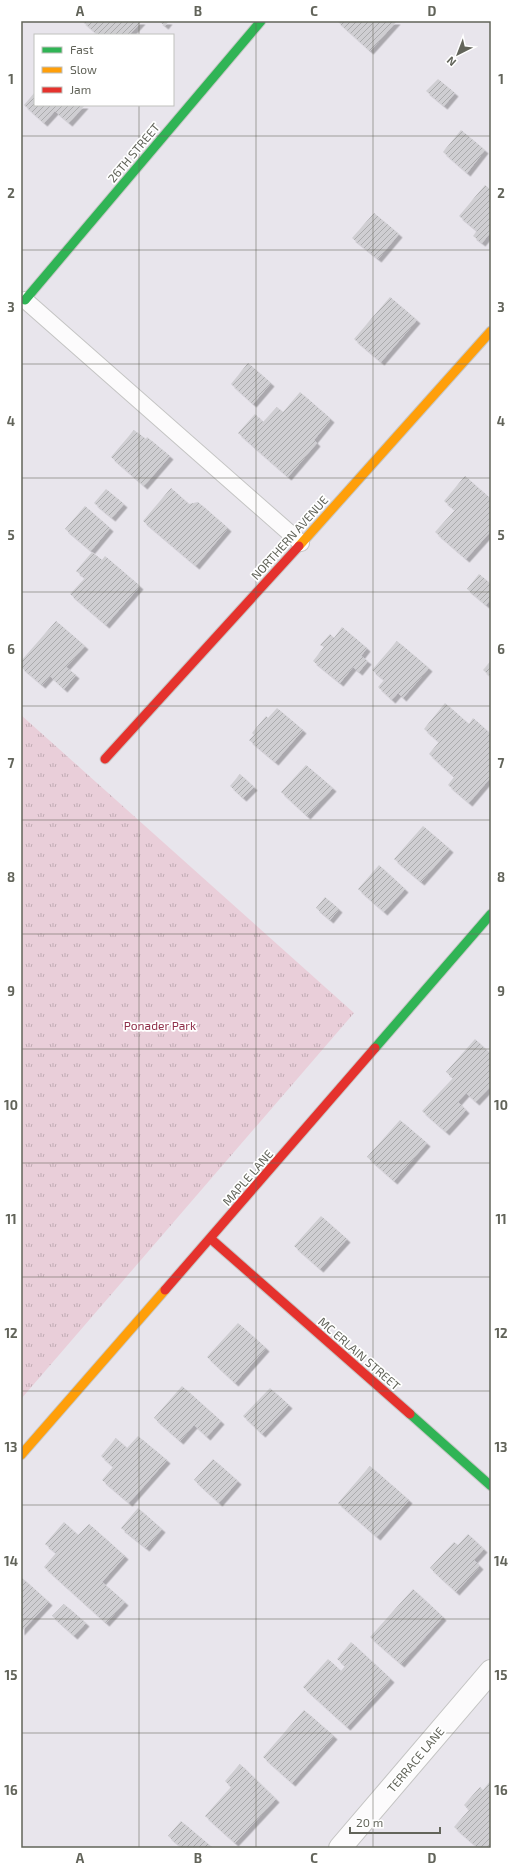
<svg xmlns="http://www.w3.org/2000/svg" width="512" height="1869" font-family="'Exo 2',sans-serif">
	<defs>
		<pattern id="grass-tufts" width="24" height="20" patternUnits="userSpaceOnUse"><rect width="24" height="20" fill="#e9ced9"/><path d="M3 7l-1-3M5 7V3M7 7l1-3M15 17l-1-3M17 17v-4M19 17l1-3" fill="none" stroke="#c0abb3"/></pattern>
		<pattern id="building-hatch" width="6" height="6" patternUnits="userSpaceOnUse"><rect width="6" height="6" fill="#cfced2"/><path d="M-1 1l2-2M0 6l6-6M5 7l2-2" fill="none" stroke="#ababad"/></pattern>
		<filter id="shadow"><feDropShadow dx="3.5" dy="3.5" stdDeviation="0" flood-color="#0004"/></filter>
	</defs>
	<rect width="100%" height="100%" fill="#e8e5ec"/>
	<path fill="url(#grass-tufts)" d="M21,715L354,1013L21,1399Z"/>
	<g fill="url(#building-hatch)" filter="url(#shadow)">
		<path d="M82,21H142L129,35H98Z"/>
		<path d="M159,21H169L165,26Z"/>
		<path d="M337,21H397L370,51Z"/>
		<path d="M438,79L455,93L444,106L426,91Z"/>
		<path d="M35,92V105H85L69,123L55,111L44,123L24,105Z"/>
		<path d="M461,130L485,150L467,173L443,152Z"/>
		<path d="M485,185L491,190V232L482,243L473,236L477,231L459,216Z"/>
		<path d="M374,213L399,234L378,259L352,238Z"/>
		<path d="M390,297L417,320L381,362L354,339Z"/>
		<path d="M248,363L271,383L253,404L231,384Z"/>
		<path d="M300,392L331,419L314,440L317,443L288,477L238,433L255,414L263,422L277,407L283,412Z"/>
		<path d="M134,430L146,439L147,437L170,456L144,486L111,457Z"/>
		<path d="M465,476L491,499V531L466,559L435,532L455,510L444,501Z"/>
		<path d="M171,488L189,504L198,502L228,528L196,566L143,521Z"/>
		<path d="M106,489L124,504L112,518L94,503Z"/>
		<path d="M85,506L110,528L91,551L65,529Z"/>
		<path d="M92,552L102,560L105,556L140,586L106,625L70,594L85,578L76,571Z"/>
		<path d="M479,574L491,584V599L486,605L467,589Z"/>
		<path d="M56,621L85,646L66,667L76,675L64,689L50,676L42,685L21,667V661Z"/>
		<path d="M342,627L367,648L361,656L368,661L359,672L353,667L340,683L313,661L324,647L320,645L330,634L334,638Z"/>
		<path d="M397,641L429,668L403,698L398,693L392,700L378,687L384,680L372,670Z"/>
		<path d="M491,661V677L483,670Z"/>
		<path d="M445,703L469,724L473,718L491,734V753L489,755L491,757V777L469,803L448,785L454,777L429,754L439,742L424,729Z"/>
		<path d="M277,708L303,730L275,762L249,740L254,735L252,733L266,716L268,718Z"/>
		<path d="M306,765L333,788L307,816L281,792Z"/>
		<path d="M240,774L254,787L243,798L230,786Z"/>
		<path d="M423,826L450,849L421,882L394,859Z"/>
		<path d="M379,865L405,889L384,912L358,889Z"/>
		<path d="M325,897L339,909L330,920L316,908Z"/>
		<path d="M475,1039L491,1054V1086L476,1102L466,1093L458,1102L466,1110L446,1132L422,1111L453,1078L446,1072Z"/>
		<path d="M400,1120L427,1143L394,1181L367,1157Z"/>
		<path d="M321,1216L347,1239L320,1269L294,1246Z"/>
		<path d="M238,1323L266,1348L235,1383L207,1357Z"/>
		<path d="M182,1386L221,1421L207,1437L194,1425L180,1441L154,1418Z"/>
		<path d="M270,1388L289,1405L262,1434L243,1416Z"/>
		<path d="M138,1436L167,1460L129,1503L102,1480L113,1467L101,1456L116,1438L127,1448Z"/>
		<path d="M213,1459L238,1481L219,1503L194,1480Z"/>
		<path d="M370,1466L409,1500L377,1537L338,1503Z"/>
		<path d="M138,1508L162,1529L146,1548L121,1528Z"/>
		<path d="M64,1522L78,1535L89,1524L125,1556L102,1582L125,1602L106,1623L44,1567L56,1553L45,1544Z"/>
		<path d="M468,1534L484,1549L474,1560L480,1566L456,1592L430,1568L454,1542L458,1545Z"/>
		<path d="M21,1577L49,1602L21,1632Z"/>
		<path d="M413,1589L443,1617L401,1664L370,1637Z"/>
		<path d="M64,1604L86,1623L74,1636L52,1616Z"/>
		<path d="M351,1642L391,1679L347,1727L303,1687L328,1659L341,1671L345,1666L337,1659Z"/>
		<path d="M304,1710L334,1736L292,1783L263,1757Z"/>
		<path d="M240,1764L276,1799L235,1843L205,1816L231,1787L225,1781Z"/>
		<path d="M491,1780V1848H478L454,1827L469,1810L464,1805L480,1787L483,1790Z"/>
		<path d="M181,1821L213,1848H182L168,1836Z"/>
	</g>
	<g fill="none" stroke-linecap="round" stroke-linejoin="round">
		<defs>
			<path id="lane" d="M25,300L301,543"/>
			<path id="street" d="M340,1848L491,1671"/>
			<g id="fast">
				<path d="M25,300L261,21"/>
				<path d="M375,1048L491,914"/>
				<path d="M410,1414L491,1486"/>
			</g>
			<g id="slow">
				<path d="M299,546L491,331"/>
				<path d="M21,1455L165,1290"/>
			</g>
			<g id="jam">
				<path d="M105,759L299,546"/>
				<path d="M211,1239L410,1414"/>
				<path d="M165,1290L375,1048"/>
			</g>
		</defs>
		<use href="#lane" stroke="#c4c4c3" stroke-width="18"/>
		<use href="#street" stroke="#c4c4c3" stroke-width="24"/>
		<use href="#fast" stroke="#c6c6c5" stroke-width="11"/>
		<use href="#slow" stroke="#c6c6c5" stroke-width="11"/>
		<use href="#jam" stroke="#c6c6c5" stroke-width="11"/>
		<use href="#lane" stroke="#fcfbfc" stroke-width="16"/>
		<use href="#street" stroke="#fcfbfc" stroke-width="22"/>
		<use href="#fast" stroke="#30b455" stroke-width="9"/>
		<use href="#slow" stroke="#ff9f0a" stroke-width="9"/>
		<use href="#jam" stroke="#e5322d" stroke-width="9"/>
	</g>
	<path fill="none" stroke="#62645a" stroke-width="1" stroke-opacity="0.55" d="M139,21V35M256,21V1848M373,21V1848M139,105V1848M21,136H491M21,250H491M21,364H491M21,478H491M21,592H491M21,706H491M21,820H491M21,934H491M21,1049H491M21,1163H491M21,1277H491M21,1391H491M21,1505H491M21,1619H491M21,1733H491"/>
	<g text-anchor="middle" stroke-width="3.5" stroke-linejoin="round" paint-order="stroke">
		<g font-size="12" fill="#62645a" stroke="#fff">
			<text transform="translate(134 153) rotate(-50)" y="4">26TH STREET</text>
			<text transform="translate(290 538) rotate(-48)" y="4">NORTHERN AVENUE</text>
			<text transform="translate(248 1178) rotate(-49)" y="4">MAPLE LANE</text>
			<text transform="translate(359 1354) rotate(41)" y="4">MC ERLAIN STREET</text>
			<text transform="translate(416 1760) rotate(-50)" y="4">TERRACE LANE</text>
		</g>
		<g font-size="12" fill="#8f2f4a" stroke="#fff">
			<text x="160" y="1030">Ponader Park</text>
		</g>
	</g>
	<rect width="512" height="1869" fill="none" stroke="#ffffff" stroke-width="44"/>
	<rect x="34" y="34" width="140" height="72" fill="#ffffff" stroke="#c0c1bd"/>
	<rect x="42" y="47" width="20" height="6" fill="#30b455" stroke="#c0c1bd"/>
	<text x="70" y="54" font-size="12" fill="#62645a">Fast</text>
	<rect x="42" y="67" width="20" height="6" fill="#ff9f0a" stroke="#c0c1bd"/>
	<text x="70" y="74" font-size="12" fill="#62645a">Slow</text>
	<rect x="42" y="87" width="20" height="6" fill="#e5322d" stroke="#c0c1bd"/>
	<text x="70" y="94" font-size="12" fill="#62645a">Jam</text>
	<g transform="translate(458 54) rotate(222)" stroke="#ffffff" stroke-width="3" paint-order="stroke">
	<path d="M0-3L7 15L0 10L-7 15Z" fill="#62645a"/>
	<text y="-6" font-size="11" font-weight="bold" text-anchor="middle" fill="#62645a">N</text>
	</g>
	<path d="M350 1827v6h90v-6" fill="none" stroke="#62645a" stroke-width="2"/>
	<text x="356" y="1827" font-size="12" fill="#62645a" stroke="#ffffff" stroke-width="3" paint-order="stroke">20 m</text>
	<rect x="22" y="22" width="468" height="1825" fill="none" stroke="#62645a" stroke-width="1.5"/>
	<g font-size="13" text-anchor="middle" font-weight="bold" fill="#62645a">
		<text x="80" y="16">A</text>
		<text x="198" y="16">B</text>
		<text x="314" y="16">C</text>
		<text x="432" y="16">D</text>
		<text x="11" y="84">1</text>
		<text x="501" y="84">1</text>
		<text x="11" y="198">2</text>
		<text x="501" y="198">2</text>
		<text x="11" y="312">3</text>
		<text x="501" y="312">3</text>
		<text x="11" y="426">4</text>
		<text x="501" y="426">4</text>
		<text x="11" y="540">5</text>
		<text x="501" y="540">5</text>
		<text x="11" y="654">6</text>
		<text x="501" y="654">6</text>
		<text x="11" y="768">7</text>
		<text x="501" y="768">7</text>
		<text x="11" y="882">8</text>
		<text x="501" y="882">8</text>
		<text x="11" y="996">9</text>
		<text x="501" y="996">9</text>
		<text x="11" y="1110">10</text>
		<text x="501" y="1110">10</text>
		<text x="11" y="1224">11</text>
		<text x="501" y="1224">11</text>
		<text x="11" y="1338">12</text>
		<text x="501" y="1338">12</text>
		<text x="11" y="1452">13</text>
		<text x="501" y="1452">13</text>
		<text x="11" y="1566">14</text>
		<text x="501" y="1566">14</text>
		<text x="11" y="1680">15</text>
		<text x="501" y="1680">15</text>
		<text x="11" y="1795">16</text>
		<text x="501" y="1795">16</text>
		<text x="80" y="1863">A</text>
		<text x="198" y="1863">B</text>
		<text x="314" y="1863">C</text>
		<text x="432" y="1863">D</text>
	</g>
</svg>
